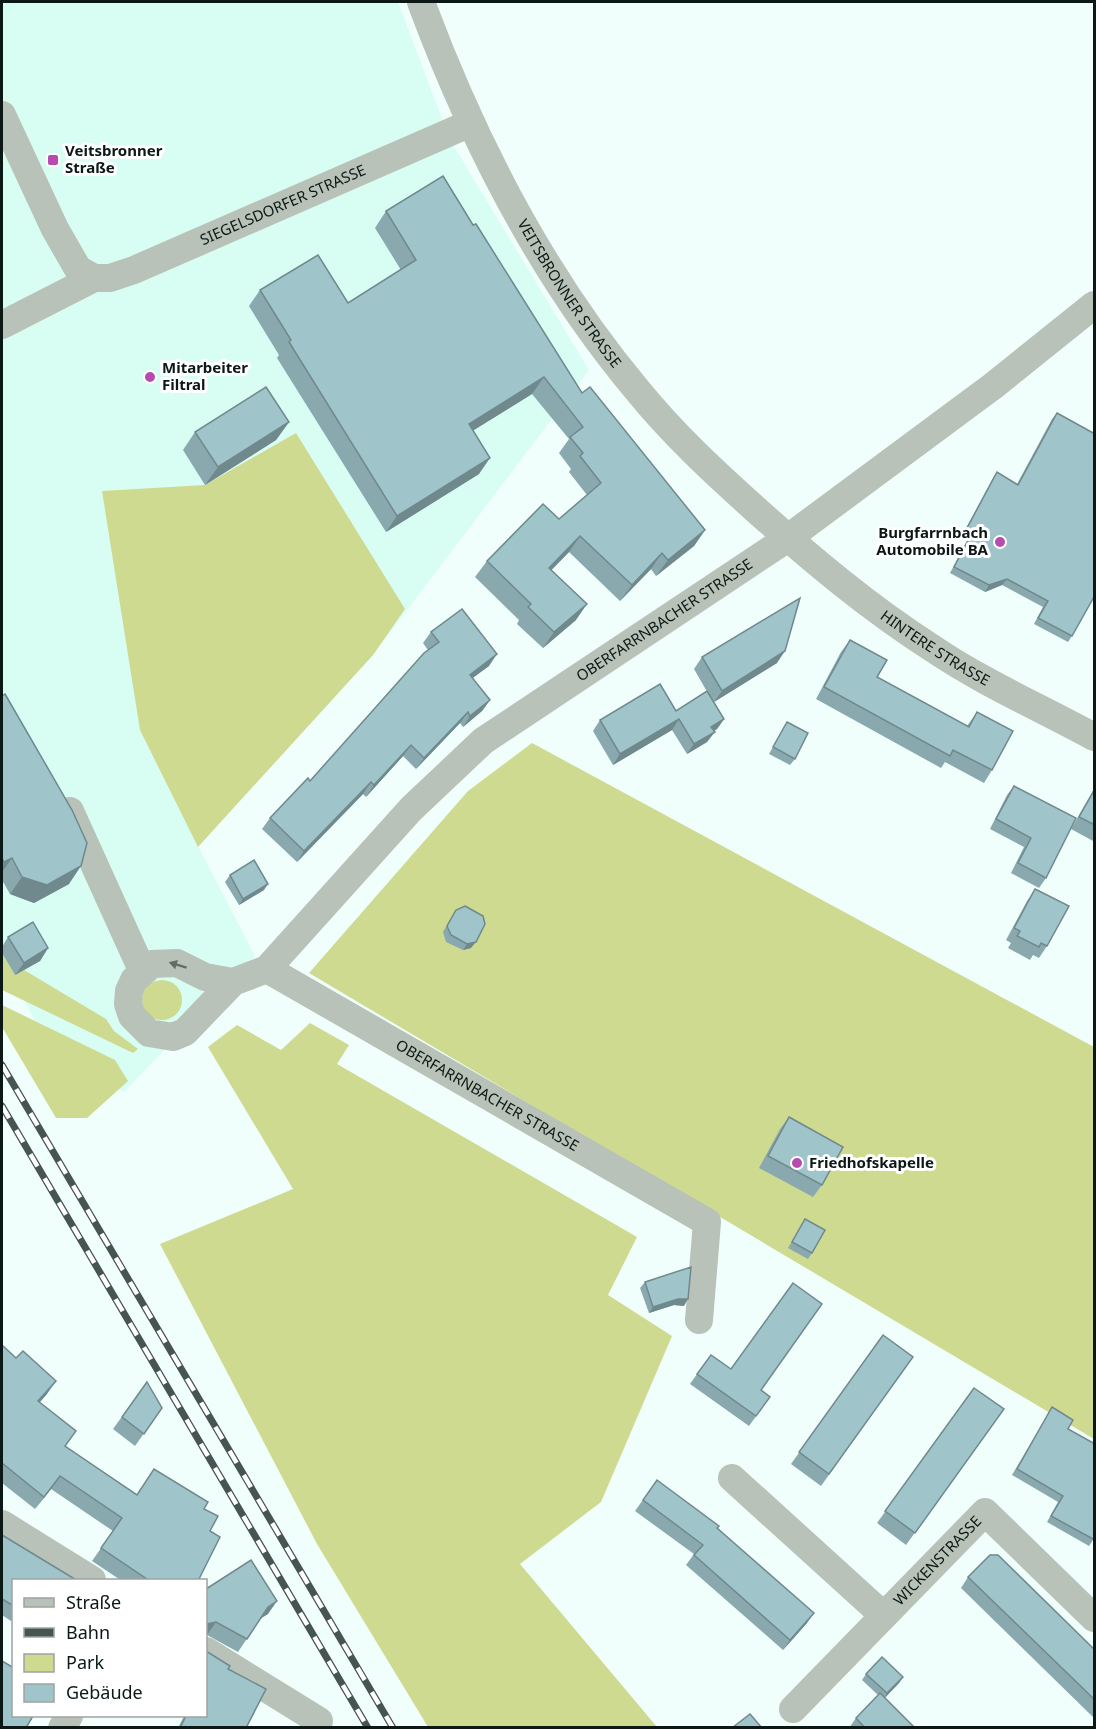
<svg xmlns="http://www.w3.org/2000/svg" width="1096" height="1729" font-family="'Noto Sans',sans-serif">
	<rect width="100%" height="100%" fill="#f0fffb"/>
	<path fill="#d8fdf3" d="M2,2H398L450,140L589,370L373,655L198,846L255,956L124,1092L54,1061L2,954Z"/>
	<g fill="#ceda90">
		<path d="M296,433L405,609L373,655L198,847L140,730L102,491L205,485Z"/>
		<path d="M532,743L1094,1047V1439L309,973L468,791Z"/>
		<path d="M2,953L15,975L24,970L106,1019L114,1031L138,1049L133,1053L2,990Z"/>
		<circle cx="162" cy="1000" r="20"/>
		<path d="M2,1005L115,1060L128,1081L87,1118H56L2,1027Z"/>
		<path d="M310,1023L349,1045L337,1064L637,1237L608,1295L672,1336L601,1502L520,1564L657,1727H428L317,1544L160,1244L293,1189L208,1047L237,1025L281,1050Z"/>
	</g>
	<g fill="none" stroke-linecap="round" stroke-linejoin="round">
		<g stroke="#b8c2b8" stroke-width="28">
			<path id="s1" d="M421,2C472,139 543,278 638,391C673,434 713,471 754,508C810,558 868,607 932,648C982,682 1041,708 1094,737"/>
			<path id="s2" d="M2,115L55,229L78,269L94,278H110L134,270L471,123"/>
			<path d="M2,325L94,278"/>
			<path d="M70,811L142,970"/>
			<path id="s3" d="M267,969L707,1222L699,1320"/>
			<path id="s4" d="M233,982L205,977L177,963L152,964L134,980L129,991L128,1004L132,1016L149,1033L173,1037L185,1032L233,982L267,969L411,809L483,741L788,538L993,386L1094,305"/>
			<path d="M732,1478L883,1615"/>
			<path d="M2,1524L92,1580"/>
			<path d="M206,1651L319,1721"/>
			<path id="s5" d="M793,1709L985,1512L1094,1618"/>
			<path d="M62,1728L69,1716"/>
		</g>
		<defs>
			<g id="rail">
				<path d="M2,1065L393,1728"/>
				<path d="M2,1106L368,1728"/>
			</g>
		</defs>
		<use href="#rail" stroke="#475552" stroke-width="7"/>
		<use href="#rail" stroke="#fff" stroke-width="4.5" stroke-dasharray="14" stroke-linecap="butt"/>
	</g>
	<g fill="#89a9ae">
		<path d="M386,211L473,225L582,393L705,530L694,546L656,576L651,569L620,601L569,552L551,570L576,620L543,648L517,624L519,620L475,577L487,561L559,519L587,495L569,472L571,469L559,453L569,439L532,394L473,430L479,474L386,532L277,358L279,355L249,306L260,290L348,303L401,270L375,228Z"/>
		<path d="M1057,413L1072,636L1068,642L1034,624L1043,607L1002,585L985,592L950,573L969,537L963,534L993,478L997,472L1017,484L1052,419Z"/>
		<path d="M289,422L276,440L205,485L183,450L195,432Z"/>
		<path d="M431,632L489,666L472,678L490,700L482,711L463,727L460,723L416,769L403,756L366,797L363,794L297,862L262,829L270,818L310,781L428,650L423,643Z"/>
		<path d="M850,640L877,677L967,726L977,712L992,770L984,783L945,762L941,768L816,699L841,652Z"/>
		<path d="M702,657L777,663L714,702L724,719L717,729L714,731L707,742L687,754L672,730L613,765L593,731L600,720L676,711L709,695L694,669Z"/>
		<path d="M2,696L69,884L34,903L10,894L2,880Z"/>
		<path d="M787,722L795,759L790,765L769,754Z"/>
		<path d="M1014,786L1046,878L1039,888L1011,873L1024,847L990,829L1007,795Z"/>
		<path d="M1095,787V842L1071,829Z"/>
		<path d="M230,875L264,890L239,905L225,882Z"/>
		<path d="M1035,889L1047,946L1039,958L1033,955L1030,960L1008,948L1011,943L1006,940L1027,901Z"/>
		<path d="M456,910L471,948L463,950L446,942L443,932Z"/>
		<path d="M8,937L48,948L40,961L15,975L2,953V947Z"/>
		<path d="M789,1117L822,1185L813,1197L759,1168L780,1129Z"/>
		<path d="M805,1219L812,1253L808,1259L788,1248Z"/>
		<path d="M645,1282L684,1306L674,1305L649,1313L640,1288Z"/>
		<path d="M883,1335L913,1357L821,1486L791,1464Z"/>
		<path d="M2,1345L47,1394L40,1402L65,1446L137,1494L204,1509L210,1531L198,1581H122L92,1561L113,1531L51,1489L35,1509L2,1483Z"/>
		<path d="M697,1374L761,1390L770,1397L749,1426L690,1384Z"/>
		<path d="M147,1382L162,1408L135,1446L113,1429Z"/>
		<path d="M974,1388L1004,1409L906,1545L877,1523Z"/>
		<path d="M1052,1407L1068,1429L1095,1537L1089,1546L1047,1522L1058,1502L1012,1475Z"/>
		<path d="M657,1480L719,1526L718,1528L807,1623L783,1650L686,1565L694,1554L635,1511Z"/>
		<path d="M2,1535L14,1581V1618L11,1621L2,1615Z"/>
		<path d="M968,1577L1095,1650V1719L961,1588Z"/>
		<path d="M206,1589L268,1614L260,1619L238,1652L207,1635H206Z"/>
		<path d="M206,1651L228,1669L246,1728H178L184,1716H206Z"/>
		<path d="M866,1674L903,1677L899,1683L884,1698L915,1728H849L856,1718L878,1695L862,1680Z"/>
	</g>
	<g fill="#6f898d">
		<path d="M544,377L532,394L458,440L469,424Z"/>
		<path d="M289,422L276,440L205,485L218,467Z"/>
		<path d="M490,458L479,474L386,532L397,516Z"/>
		<path d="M705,530L694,546L656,576L668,560Z"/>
		<path d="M580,536L569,552L538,584L549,568Z"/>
		<path d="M662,553L651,569L620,601L632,585Z"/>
		<path d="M1007,579L1002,585L985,592L989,585Z"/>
		<path d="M587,604L576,620L543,648L554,632Z"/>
		<path d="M785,651L777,663L714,702L722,691Z"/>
		<path d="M497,654L489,666L462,686L470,675Z"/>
		<path d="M490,700L482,711L463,727L470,716Z"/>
		<path d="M468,712L460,723L416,769L424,758Z"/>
		<path d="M679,719L672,730L613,765L620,754Z"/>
		<path d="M724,719L717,729L704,737L711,727Z"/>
		<path d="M715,732L707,742L687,754L694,744Z"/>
		<path d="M411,745L403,756L366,797L374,785Z"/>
		<path d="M371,782L363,794L297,862L304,851Z"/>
		<path d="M12,858L2,872V866L4,862Z"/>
		<path d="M81,866L69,884L34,903L10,894L22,877Z"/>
		<path d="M268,884L264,890L239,905L243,899Z"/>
		<path d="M476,942L471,948L463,950L467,944Z"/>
		<path d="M48,948L40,961L15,975L24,963Z"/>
		<path d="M678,1299H688L684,1306L674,1305L649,1313L653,1307Z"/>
		<path d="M56,1381L47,1394L29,1414L38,1401Z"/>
		<path d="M60,1476L51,1489L35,1509L44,1497Z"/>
		<path d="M277,1601L268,1614L259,1619L268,1607Z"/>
		<path d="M814,1613L807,1623L783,1650L790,1640Z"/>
		<path d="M216,1622L207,1635H206V1625L207,1624Z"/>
		<path d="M903,1677L899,1683L883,1700L887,1693Z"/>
	</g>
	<g fill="#9fc4ca" stroke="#6f898d" stroke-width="1.5">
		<path d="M443,176L473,225L476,224L582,393L590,387L705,530L668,560L662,553L632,585L580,536L549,568L587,604L554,632L528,607L531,604L487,561L543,504L559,519L601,483L580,456L583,453L570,437L583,427L544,377L469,424L490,458L397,516L289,342L291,340L260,290L318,255L348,303L416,260L386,211Z"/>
		<path d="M266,387L289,422L218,467L195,432Z"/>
		<path d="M1057,413L1095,434V595L1072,636L1038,618L1048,601L1007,579L989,585L954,567L973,531L967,528L997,472L1018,485Z"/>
		<path d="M800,598L785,651L722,691L702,657Z"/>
		<path d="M462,609L497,654L470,675L490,700L470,716L468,712L424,758L411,745L374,785L371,782L304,851L270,818L308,778L310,781L424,653L439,642L431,632Z"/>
		<path d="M850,640L887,660L877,677L969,727L977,712L1013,731L992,770L953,750L950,756L824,687Z"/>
		<path d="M660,684L676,711L707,691L724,719L711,727L715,732L694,744L679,719L620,754L600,720Z"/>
		<path d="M5,694L72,810L87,843L81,866L47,885L22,877L12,858L4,862L2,858V696Z"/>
		<path d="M787,722L808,733L795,759L773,747Z"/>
		<path d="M1014,786L1076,818L1046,878L1018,863L1031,838L996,819Z"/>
		<path d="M1095,789V825L1079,817Z"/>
		<path d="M254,860L268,884L243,899L230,875Z"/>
		<path d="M1035,889L1069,906L1047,946L1041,943L1039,947L1017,936L1020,931L1014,928Z"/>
		<path d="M465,906L483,916L485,924L476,942L467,944L451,935L447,926L456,910Z"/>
		<path d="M33,922L48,948L24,963L8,937Z"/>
		<path d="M789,1117L843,1147L822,1185L768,1156Z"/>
		<path d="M805,1219L825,1230L812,1253L792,1242Z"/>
		<path d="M691,1267L688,1299H678L653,1307L645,1282Z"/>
		<path d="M793,1283L822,1304L761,1390L770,1397L756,1416L697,1374L711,1355L731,1369Z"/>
		<path d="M883,1335L913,1357L829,1474L799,1452Z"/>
		<path d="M2,1345L16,1358L23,1351L56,1381L38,1401L76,1431L65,1446L137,1495L154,1469L208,1502L204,1509L218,1516L210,1531L220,1537L198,1581H150L101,1548L122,1518L60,1476L44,1497L2,1463Z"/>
		<path d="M147,1382L162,1408L144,1434L122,1417Z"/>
		<path d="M974,1388L1004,1409L915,1533L885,1511Z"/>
		<path d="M1052,1407L1073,1420L1068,1429L1095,1444V1537L1093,1539L1051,1516L1063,1496L1017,1469Z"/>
		<path d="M657,1480L719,1526L717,1528L814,1613L790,1640L694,1555L703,1545L643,1500Z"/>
		<path d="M2,1535L78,1581H14V1606L2,1599Z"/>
		<path d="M990,1555H998L1095,1650V1700L968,1577Z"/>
		<path d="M251,1560L277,1601L268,1607L247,1639L216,1622L207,1624L206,1625V1589Z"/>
		<path d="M206,1651L230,1666L228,1669L266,1689L246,1728H180L186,1716H206Z"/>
		<path d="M882,1657L903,1677L887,1693L866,1674Z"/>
		<path d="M2,1661L14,1668V1716H33L26,1728H2Z"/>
		<path d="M880,1693L915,1728H865L856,1718Z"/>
		<path d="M750,1714L762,1728H732Z"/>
	</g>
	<defs><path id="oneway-solid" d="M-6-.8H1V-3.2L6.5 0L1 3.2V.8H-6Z" transform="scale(1.5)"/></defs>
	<use fill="#626d66" href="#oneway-solid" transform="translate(178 965) rotate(-163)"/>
	<g fill="#b64caf" stroke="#fff" stroke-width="2">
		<rect x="47" y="154" width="12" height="12" rx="3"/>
		<circle cx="150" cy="377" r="6"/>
		<circle cx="1000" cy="542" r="6"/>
		<circle cx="797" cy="1163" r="6"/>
	</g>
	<g text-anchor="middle" stroke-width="6" stroke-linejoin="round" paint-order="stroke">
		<g font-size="15" font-weight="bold" fill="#0b1815" stroke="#fff" text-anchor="start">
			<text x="65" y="156">Veitsbronner<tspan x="65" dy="17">Straße</tspan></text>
			<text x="162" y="373">Mitarbeiter<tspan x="162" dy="17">Filtral</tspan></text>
			<text x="988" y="538" text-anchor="end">Burgfarrnbach<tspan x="988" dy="17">Automobile BA</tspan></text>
			<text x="809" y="1168">Friedhofskapelle</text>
		</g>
		<g font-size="15" fill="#0b1815" stroke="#fff">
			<text dy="5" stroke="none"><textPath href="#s2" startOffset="394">SIEGELSDORFER STRASSE</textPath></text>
			<text dy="5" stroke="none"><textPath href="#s1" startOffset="328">VEITSBRONNER STRASSE</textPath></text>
			<text dy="5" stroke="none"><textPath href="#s4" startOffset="846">OBERFARRNBACHER STRASSE</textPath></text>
			<text dy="5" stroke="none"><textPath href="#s1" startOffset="842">HINTERE STRASSE</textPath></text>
			<text dy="5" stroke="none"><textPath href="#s3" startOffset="254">OBERFARRNBACHER STRASSE</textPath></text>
			<text dy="5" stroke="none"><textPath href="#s5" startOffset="207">WICKENSTRASSE</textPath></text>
		</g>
	</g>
	<rect width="1096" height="1729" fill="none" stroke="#0b1815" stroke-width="6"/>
	<rect x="12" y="1579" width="195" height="138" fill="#ffffff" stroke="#9da3a1" stroke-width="1.5"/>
	<rect x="24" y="1598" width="30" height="9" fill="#b8c2b8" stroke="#9da3a1" stroke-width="1.5"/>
	<text x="66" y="1609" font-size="18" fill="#0b1815">Straße</text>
	<rect x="24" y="1628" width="30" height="9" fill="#475552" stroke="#9da3a1" stroke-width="1.5"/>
	<text x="66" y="1639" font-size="18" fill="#0b1815">Bahn</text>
	<rect x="24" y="1654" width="30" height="18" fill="#ceda90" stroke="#9da3a1" stroke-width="1.5"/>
	<text x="66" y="1669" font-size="18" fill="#0b1815">Park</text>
	<rect x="24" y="1684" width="30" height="18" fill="#9fc4ca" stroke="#9da3a1" stroke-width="1.5"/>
	<text x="66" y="1699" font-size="18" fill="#0b1815">Gebäude</text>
</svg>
